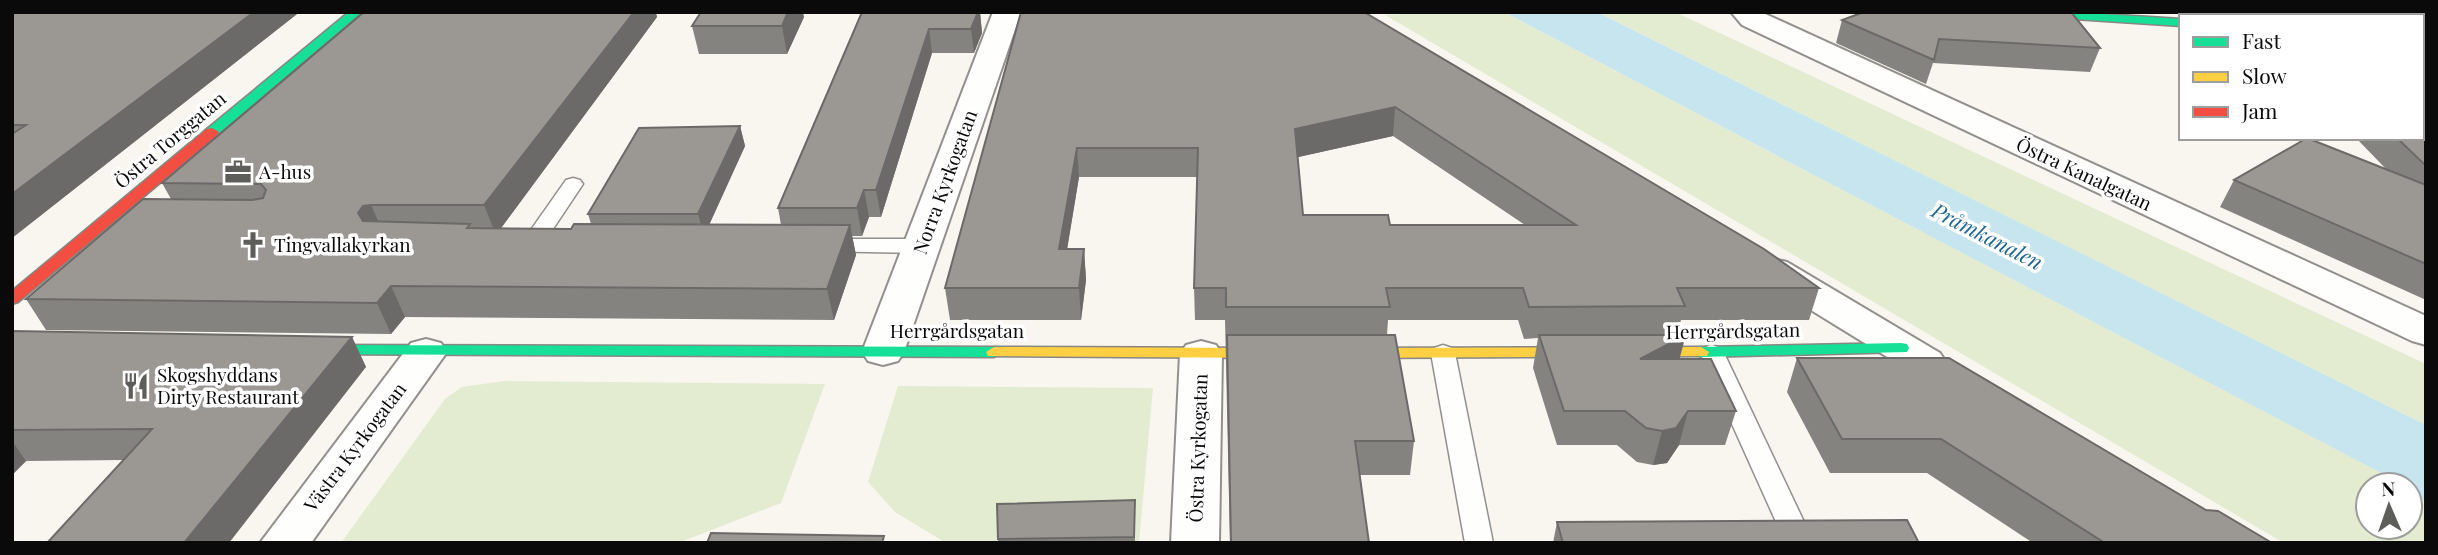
<svg xmlns="http://www.w3.org/2000/svg" width="2438" height="555" font-family="'Playfair Display',serif">
	<rect width="100%" height="100%" fill="#f8f6ee"/>
	<g fill="#e3ecd0">
		<path d="M1452,12H1504L2401,483L2404,485H2368V527H2410V490L2426,502V543H2284L1385,15Z"/>
		<path d="M1597,12H1675L2426,364V425Z"/>
		<path d="M504,381L825,384L781,503L678,543H341L445,399L462,387Z"/>
		<path d="M898,386L1153,388L1139,543H946L895,512L868,482Z"/>
	</g>
	<path fill="#c7e5ef" d="M1504,12H1597L2426,425V502L2410,490V485H2404Z"/>
	<g fill="none" stroke-linecap="round" stroke-linejoin="round">
		<defs>
			<g id="lane">
				<path d="M573,178L580,180L583,184L543,244L540,249H524L521,244L566,180Z"/>
				<path d="M823,239H921L929,241L932,246L929,251L921,253L815,251L812,246L815,241Z"/>
				<path d="M1443,345L1452,348L1455,353L1493,543H1465L1431,353L1434,348Z"/>
				<path d="M1712,345L1721,348L1724,353L1805,524L1801,531L1791,534L1781,531L1777,524L1700,353L1703,348Z"/>
			</g>
			<g id="street">
				<path d="M993,12H1021L904,352L898,361L883,365L868,361L862,352Z"/>
				<path d="M1731,12H1761L2426,316V345L2412,341L1742,25Z"/>
				<path d="M2407,12H2426V24H2422V16H2409Z"/>
				<path d="M1773,259L1787,262L1940,353L1946,362L1940,371L1925,375L1910,371L1759,278L1754,270L1759,262Z"/>
				<path d="M426,339L441,343L447,352L311,543H260L411,343Z"/>
				<path d="M1201,341L1216,345L1222,354L1219,543H1171L1180,354L1186,345Z"/>
			</g>
			<g id="fast">
				<path d="M349,12H362L217,135H207V129Z"/>
				<path d="M2008,12H2071L2181,19V26L2014,15Z"/>
				<path d="M1901,343L1907,344L1909,348L1907,352L1701,357L1693,352L1701,347Z"/>
				<path d="M307,345L994,347L1002,352L994,357L301,354L299,350Z"/>
			</g>
			<g id="slow">
				<rect x="2422" y="35" width="4" height="8"/>
				<path d="M994,347L1279,348L1287,353L1279,358L988,356L986,352Z"/>
				<path d="M1701,347L1709,352L1707,356L1347,358L1339,353L1347,348Z"/>
			</g>
			<path id="jam" d="M212,128L219,132L217,135L18,302L12,304V291L207,129Z"/>
		</defs>
		<use href="#lane" stroke="#91908d" stroke-width="3"/>
		<use href="#street" stroke="#91908d" stroke-width="4"/>
		<use href="#fast" stroke="#888783" stroke-width="3"/>
		<use href="#slow" stroke="#888783" stroke-width="3"/>
		<use href="#jam" stroke="#888783" stroke-width="3"/>
		<use href="#lane" fill="#fefefc" fill-rule="evenodd"/>
		<use href="#street" fill="#fefefc" fill-rule="evenodd"/>
		<use href="#fast" fill="#16e098" fill-rule="evenodd"/>
		<use href="#slow" fill="#ffcf43" fill-rule="evenodd"/>
		<use href="#jam" fill="#f24e42" fill-rule="evenodd"/>
	</g>
	<g fill="#85837f" fill-rule="evenodd">
		<path d="M12,12H296L297,14L12,238Z"/>
		<path d="M862,12H980L982,33L974,53H932L881,217H869L862,236H852L856,255L834,320L405,317L391,334L46,330L26,299L171,199L162,183L657,17L501,228L571,229L591,224L588,214L740,126L745,146L709,225H781L778,208Z"/>
		<path d="M1021,12H1364L1819,288L1809,320H1681L1677,335L1679,359L1736,411L1725,445H1679L1667,463L1653,465L1637,462L1617,445H1557L1533,368L1538,338L1524,339L1518,320H1388L1387,335L1414,441L1410,475H1360L1369,543H1230L1225,320H1195L1194,288L1197,177H1079L1067,249H1084L1086,280L1081,320H950L945,288ZM1393,136L1525,225H1390L1303,215L1298,157Z"/>
		<path d="M1861,12H2071L2100,48L2090,72L1933,63L1926,84L1836,43L1842,20Z"/>
		<path d="M804,17L787,54H699L692,26Z"/>
		<path d="M2426,78V300L2220,207L2234,180L2387,170L2356,138H2422Z"/>
		<path d="M12,331L352,337L366,367L124,460L26,461L12,475Z"/>
		<path d="M1797,358L2206,510L2272,543H2033L1927,473H1830L1787,392Z"/>
		<path d="M1135,514V543H998V539Z"/>
		<path d="M1557,522L1919,543H1553Z"/>
	</g>
	<g fill="#6c6a68">
		<path d="M254,12H296L297,14L12,238V194Z"/>
		<path d="M634,12H656L657,17L496,235L484,205Z"/>
		<path d="M788,12H803L804,17L787,54L782,26Z"/>
		<path d="M978,12H980L982,33L974,53L971,29Z"/>
		<path d="M929,29L932,53L881,217L876,190Z"/>
		<path d="M1395,107L1393,136L1294,158L1295,129Z"/>
		<path d="M740,126L745,146L704,236L698,214Z"/>
		<path d="M1077,148L1079,177L1062,280L1059,249Z"/>
		<path d="M864,190L869,217L862,236L857,208Z"/>
		<path d="M371,205L384,234L372,243L358,213L363,206Z"/>
		<path d="M850,225L856,255L834,320L827,289Z"/>
		<path d="M1084,249L1086,280L1081,320L1079,288Z"/>
		<path d="M391,286L405,317L391,334L377,303Z"/>
		<path d="M1686,335L1677,368L1640,359Z"/>
		<path d="M352,337L366,367L229,543H184Z"/>
		<path d="M1688,411L1679,445L1667,463L1653,465L1662,431Z"/>
		<path d="M12,441L26,461L12,475Z"/>
	</g>
	<g fill="#9b9894" stroke="#6c6a68" stroke-width="2" fill-rule="evenodd">
		<path d="M12,12H254L12,194V134L26,125H12Z"/>
		<path d="M364,12H634L484,205H371L363,206L358,213L363,221L470,224L467,228L571,229L574,224L850,225L827,289L391,286L377,303L26,299L143,199L252,200L263,198L266,190L261,184L162,183Z"/>
		<path d="M701,12H788L782,26H692Z"/>
		<path d="M862,12H978L971,29H929L876,190H864L857,208H778Z"/>
		<path d="M1021,12H1364L1764,249L1819,288H1677L1685,306L1529,307L1523,288H1386L1390,307H1226V288H1194L1198,148H1077L1059,249H1084L1079,288H945ZM1395,107L1576,225H1390L1388,215H1303L1295,129Z"/>
		<path d="M1864,12H2071L2100,48L1939,39L1934,60L1842,20Z"/>
		<path d="M2422,75L2426,78V166L2397,138H2422Z"/>
		<path d="M740,126L698,214H588L639,128Z"/>
		<path d="M2307,138L2426,185V264L2234,180Z"/>
		<path d="M12,331L352,337L184,543H47L152,429L12,430Z"/>
		<path d="M1227,335H1395L1414,441H1355L1369,543H1231Z"/>
		<path d="M1539,335H1686L1640,359H1711L1736,411H1688L1676,428L1662,431L1646,428L1625,411H1564Z"/>
		<path d="M1797,358H1949L2206,510L2218,511L2272,543H2105L1941,439H1842Z"/>
		<path d="M1135,500L1134,537L998,539L997,504Z"/>
		<path d="M1907,520L1919,543H1563L1557,522Z"/>
		<path d="M711,533L884,536L882,543H707Z"/>
	</g>
	<defs>
		<symbol id="office-bare" viewBox="-9 -9 18 18"><path d="M-6-3h4V-5.5h4V-3h4V5H-6ZM-1-4.5V-3h2v-1.5ZM-6 0V1H6V0Z" fill="#5d5d5a" stroke="#fff" stroke-width="2.5" paint-order="stroke"/></symbol>
		<symbol id="church-bare" viewBox="-9 -9 18 18"><path d="M-1.2-6h2.4v3.5h3.3v2.4h-3.3V6h-2.4V-.1h-3.3v-2.4h3.3Z" fill="#5d5d5a" stroke="#fff" stroke-width="2.5" paint-order="stroke"/></symbol>
		<symbol id="restaurant-bare" viewBox="-9 -9 18 18"><path d="M-5-6h1v4h1v-4h1v4h1v-4h1v5L-1.5 .5V6h-2V.5L-5-1ZM5-6V6H3V1.5H1.5Q1.5-4 5-6Z" fill="#5d5d5a" stroke="#fff" stroke-width="2.5" paint-order="stroke"/></symbol>
	</defs>
	<g fill-rule="evenodd">
		<use href="#office-bare" x="219" y="153" width="38" height="38"/>
		<use href="#church-bare" x="234" y="226" width="38" height="38"/>
		<use href="#restaurant-bare" x="117" y="367" width="38" height="38"/>
	</g>
	<g text-anchor="middle" stroke-width="7" stroke-linejoin="round" paint-order="stroke">
		<g font-size="19" fill="#0a0a0a" stroke="#fff">
			<text transform="translate(170 140) rotate(-40)" y="7">Östra Torggatan</text>
			<text transform="translate(2084 174) rotate(25)" y="7">Östra Kanalgatan</text>
			<text transform="translate(945 182) rotate(-70)" y="7">Norra Kyrkogatan</text>
			<text x="957" y="338">Herrgårdsgatan</text>
			<text transform="translate(1733 331) rotate(-1)" y="7">Herrgårdsgatan</text>
			<text transform="translate(355 447) rotate(-53)" y="7">Västra Kyrkogatan</text>
			<text transform="translate(1198 448) rotate(-88)" y="7">Östra Kyrkogatan</text>
		</g>
		<g font-size="19" fill="#0a0a0a" stroke="#fff" text-anchor="start">
			<text x="259" y="179">A-hus</text>
			<text x="274" y="252">Tingvallakyrkan</text>
			<text x="157" y="382">Skogshyddans<tspan x="157" dy="22">Dirty Restaurant</tspan></text>
		</g>
		<g font-size="21" font-style="italic" fill="#1f6791" stroke="#fff">
			<text transform="translate(1987 237) rotate(27)" y="7">Pråmkanalen</text>
		</g>
	</g>
	<rect width="2438" height="555" fill="none" stroke="#0a0a0a" stroke-width="28"/>
	<rect x="2179" y="14" width="245" height="126" fill="#ffffff" stroke="#9d9d9d" stroke-width="2"/>
	<rect x="2193" y="37" width="35" height="10" fill="#16e098" stroke="#9d9d9d" stroke-width="2"/>
	<text x="2242" y="49" font-size="21" fill="#0a0a0a">Fast</text>
	<rect x="2193" y="72" width="35" height="10" fill="#ffcf43" stroke="#9d9d9d" stroke-width="2"/>
	<text x="2242" y="84" font-size="21" fill="#0a0a0a">Slow</text>
	<rect x="2193" y="107" width="35" height="10" fill="#f24e42" stroke="#9d9d9d" stroke-width="2"/>
	<text x="2242" y="119" font-size="21" fill="#0a0a0a">Jam</text>
	<g transform="translate(2389 506) rotate(358)"><circle r="33" fill="#ffffff" stroke="#9d9d9d" stroke-width="2"/>
	<path d="M0-5L12 26L0 18L-12 26Z" fill="#5d5d5a"/>
	<text y="-10" font-size="19" font-weight="bold" text-anchor="middle" fill="#0a0a0a">N</text>
	</g>
</svg>
